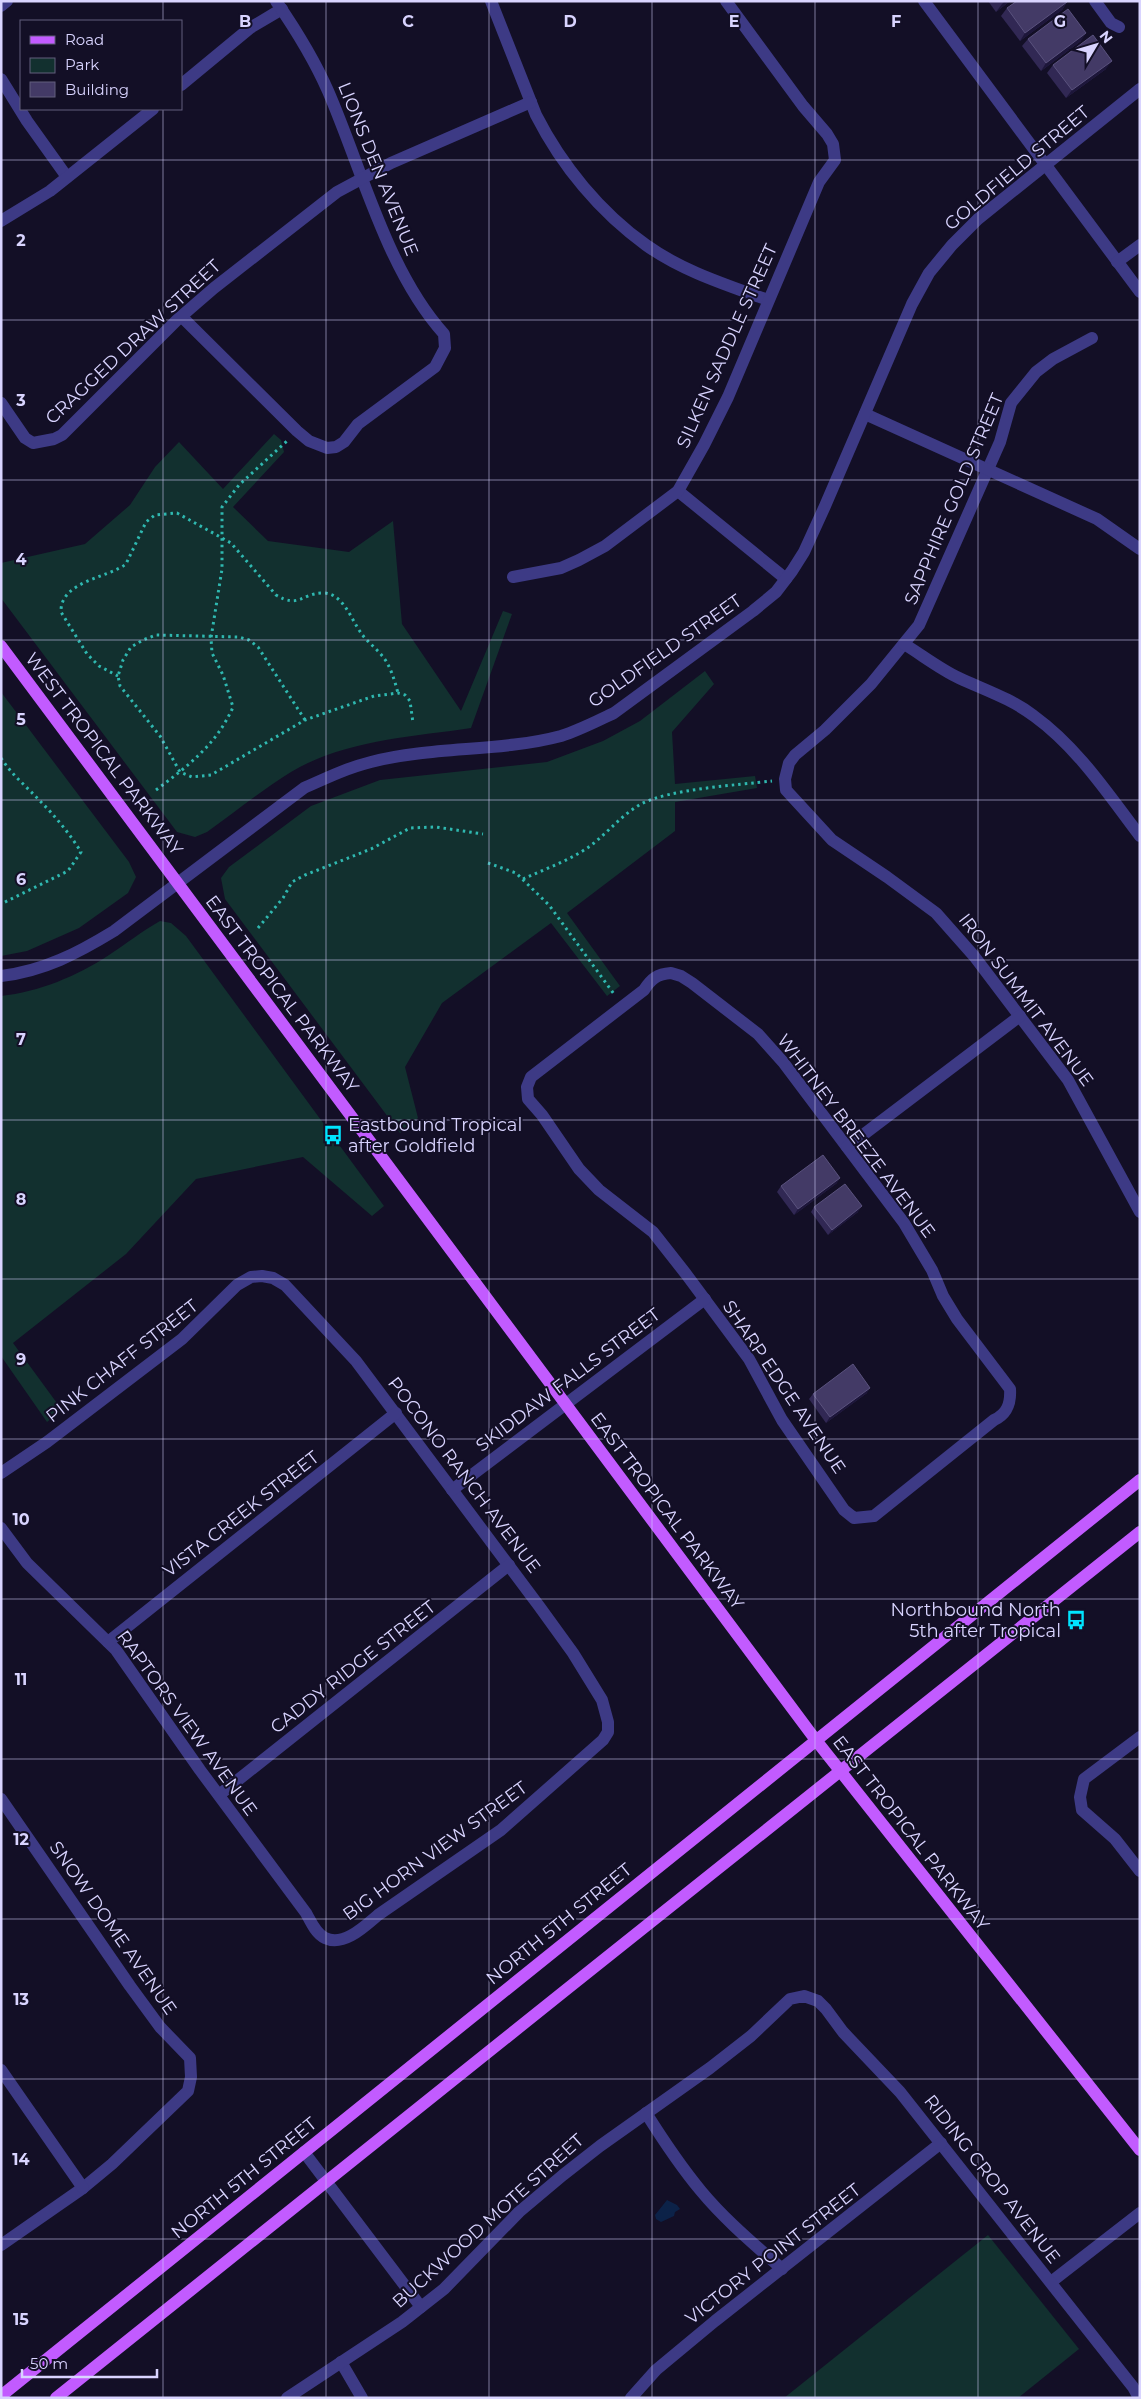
<svg xmlns="http://www.w3.org/2000/svg" width="1141" height="2399" font-family="Montserrat,sans-serif">
	<rect width="100%" height="100%" fill="#130f26"/>
	<g fill="#12302f">
		<path d="M274,434L281,440L284,452L233,507L268,541L349,552L393,521L402,624L461,711L503,611L512,614L471,728C412,737 344,740 291,772C262,790 235,812 207,832L195,837L177,832L1,598V563L85,544L130,505L155,467L179,442L223,489Z"/>
		<path d="M705,671L714,684L672,732L675,784L755,776L757,788L675,802V831L567,913L620,986L607,996L551,923L442,1003L405,1067L418,1118L400,1133L225,899L221,878L229,867L311,806L380,780L547,762L603,741L640,721Z"/>
		<path d="M1,692L129,862L136,877L128,893L79,928L27,951L1,956Z"/>
		<path d="M160,921L171,923L186,936L384,1206L372,1216L303,1157L196,1179L126,1254L13,1343L62,1410L47,1422L1,1356V996C39,992 77,976 109,955C126,944 142,931 160,921Z"/>
		<path d="M988,2235L1079,2349L1018,2398H784Z"/>
	</g>
	<path fill="#0c2248" d="M667,2200L677,2205L680,2209L675,2212L674,2216L661,2222L656,2219L655,2215Z"/>
	<g fill="none" stroke-linecap="round" stroke-linejoin="round">
		<g stroke="#2fb8b0" stroke-width="3" stroke-dasharray="2.5 4" stroke-linecap="butt">
			<path d="M118,676L99,666L87,654L61,612C60,581 108,578 126,564L146,522L155,515L177,513L231,543L276,595C299,609 302,593 323,593C343,593 351,619 361,633C368,643 379,650 386,661C392,671 395,682 398,693"/>
			<path d="M305,720L258,647L249,640L239,637L156,635L143,640L131,647L123,660L118,676L120,686L160,736L180,772L192,777L211,775L305,720L374,696L398,693L405,695L410,701L413,723"/>
			<path d="M1,758C12,775 26,786 40,801C55,816 70,834 81,852L68,871L1,904"/>
			<path d="M156,790C188,766 217,744 233,707L223,675L212,653L211,638L222,569V507L239,485L288,440"/>
			<path d="M488,863L516,873L549,905L614,994"/>
			<path d="M523,879C547,868 574,859 594,843C610,830 623,814 641,804C669,789 738,785 772,781"/>
			<path d="M258,928L283,898L292,882L305,875L371,849L410,828L436,827L483,834"/>
		</g>
		<g stroke="#3d3a85" stroke-width="12">
			<path d="M491,1L536,115C562,166 600,212 646,245C682,271 727,285 768,300"/>
			<path d="M924,1L1140,292"/>
			<path d="M1095,1L1111,23L1119,27"/>
			<path d="M1,6L7,1"/>
			<path d="M1,79L27,121L67,177"/>
			<path d="M181,85L250,28L282,9"/>
			<path d="M1,221L50,191L153,109"/>
			<path d="M1117,262L1140,245"/>
			<path d="M182,317L297,431L309,441L327,448L336,447L344,442L358,424L435,367L445,348L444,334C387,271 362,169 328,91C314,59 296,30 276,1"/>
			<path d="M1092,338L1053,359L1036,372L1011,403L1000,442L919,625L871,684L825,730L795,755L789,763L785,779L786,790L832,840L887,877L936,913L974,956L1068,1080L1140,1212"/>
			<path d="M1,403L25,438L33,443L54,439L62,435L177,320L214,288L337,192L391,163L531,102"/>
			<path d="M865,414L1097,519L1140,549"/>
			<path d="M678,491L786,579"/>
			<path d="M513,577L561,568L579,560L605,546L678,491L704,445L728,397L819,182L835,160L833,144L827,134L803,106L726,1"/>
			<path d="M904,644C922,655 940,669 959,678C985,690 1012,699 1034,716C1078,748 1108,794 1140,836"/>
			<path d="M671,973L681,976L692,983L758,1034L783,1062L904,1223L932,1270L943,1296L957,1319L1010,1389C1011,1404 1007,1414 994,1420L874,1516L854,1518L844,1510L782,1420L749,1359L686,1274L653,1232L599,1190L579,1169L542,1115L528,1099L527,1087L531,1077L644,990C651,979 657,974 671,973Z"/>
			<path d="M1,976C44,971 78,953 114,931L304,788C326,778 347,768 371,762C432,746 501,752 561,736C580,730 597,721 614,713L753,611L776,592L792,571L804,552L825,506L912,304L929,273L952,245L978,219L1140,89"/>
			<path d="M847,1147L1020,1016"/>
			<path d="M1,1473L47,1442L182,1339L237,1285L251,1277L262,1276L273,1278L285,1285L356,1361L539,1606L573,1653L602,1700L608,1722V1732L603,1740L501,1830L378,1915C365,1926 344,1947 325,1938C316,1934 311,1922 306,1913L200,1770L116,1650L27,1563L1,1528"/>
			<path d="M452,1490L705,1299"/>
			<path d="M108,1642L396,1413"/>
			<path d="M1140,1737L1084,1779L1080,1797L1082,1810L1115,1839L1140,1871"/>
			<path d="M219,1795L509,1565"/>
			<path d="M1,1799L130,1986L160,2027L190,2058L191,2077L188,2091L112,2164L83,2188L1,2245"/>
			<path d="M1,2070L83,2188"/>
			<path d="M646,2113C663,2140 681,2167 701,2191C725,2220 754,2244 782,2269"/>
			<path d="M304,2152L421,2307"/>
			<path d="M1051,2282L1140,2213"/>
			<path d="M341,2362L362,2398"/>
			<path d="M287,2398L402,2322L444,2289L519,2212L563,2175L600,2146L710,2068L751,2036L790,1999L804,1996L818,2001L826,2009L843,2032L900,2092L1133,2387L1139,2398"/>
			<path d="M631,2398L656,2370L715,2321L941,2143"/>
		</g>
		<g stroke="#c25bff" stroke-width="12">
			<path d="M1,646L815,1739L1140,2150"/>
			<path d="M1,2396L1140,1480"/>
			<path d="M56,2398C416,2107 779,1822 1140,1532"/>
		</g>
	</g>
	<g fill="#312854">
		<path d="M988,1H1010L996,12Z"/>
		<path d="M1067,2L1062,10L1020,41L1001,16L1007,8Z"/>
		<path d="M1028,39L1081,41L1041,71L1022,46Z"/>
		<path d="M1053,65L1106,69L1066,98L1047,73Z"/>
		<path d="M837,1183L794,1215L777,1192L781,1186Z"/>
		<path d="M814,1207L858,1212L828,1235L811,1212Z"/>
		<path d="M867,1393L826,1423L809,1399L813,1394Z"/>
	</g>
	<g fill="#1d163a">
		<path d="M1005,1H1010L996,12L1002,4Z"/>
		<path d="M1067,2L1062,10L1020,41L1025,33Z"/>
		<path d="M1086,33L1081,41L1041,71L1046,63Z"/>
		<path d="M1112,61L1106,69L1066,98L1072,90Z"/>
		<path d="M840,1178L837,1183L794,1215L798,1209Z"/>
		<path d="M862,1206L858,1212L828,1235L832,1230Z"/>
		<path d="M870,1388L867,1393L826,1423L830,1417Z"/>
	</g>
	<g fill="#433a66" stroke="#5a527e">
		<path d="M1017,1H1067V2L1025,33L1007,8Z"/>
		<path d="M1068,9L1086,33L1046,63L1028,39Z"/>
		<path d="M1093,35L1112,61L1072,90L1053,65Z"/>
		<path d="M823,1155L840,1178L798,1209L781,1186Z"/>
		<path d="M845,1184L862,1206L832,1230L814,1207Z"/>
		<path d="M853,1364L870,1388L830,1417L813,1394Z"/>
	</g>
	<path fill="none" stroke="#d9d4ff" stroke-width="1" stroke-opacity="0.55" d="M163,1V21M326,1V2398M489,1V2398M652,1V2398M815,1V2398M978,1V2398M163,109V2398M1,160H1140M1,320H1140M1,480H1140M1,640H1140M1,800H1140M1,960H1140M1,1120H1140M1,1279H1140M1,1439H1140M1,1599H1140M1,1759H1140M1,1919H1140M1,2079H1140M1,2239H1140"/>
	<defs>
		<symbol id="bus-bare" viewBox="-9 -9 18 18"><path d="M-5-6H5V4H4V6H2V4H-2V6H-4V4H-5ZM-3.5-4V0h7V-4ZM-3.5 1.2v1.5H-2V1.2ZM2 1.2v1.5H3.5V1.2Z" fill="#00e5ff" stroke="#130f26" stroke-width="2.5" paint-order="stroke"/></symbol>
	</defs>
	<g fill-rule="evenodd">
		<use href="#bus-bare" x="319" y="1121" width="28" height="28"/>
		<use href="#bus-bare" x="1062" y="1606" width="28" height="28"/>
	</g>
	<g text-anchor="middle" stroke-width="4" stroke-linejoin="round" paint-order="stroke">
		<g font-size="18" fill="#d9d4ff" stroke="#130f26">
			<text transform="translate(1017 168) rotate(-40)" y="6">GOLDFIELD STREET</text>
			<text transform="translate(378 169) rotate(68)" y="6">LIONS DEN AVENUE</text>
			<text transform="translate(133 342) rotate(-43)" y="6">CRAGGED DRAW STREET</text>
			<text transform="translate(727 346) rotate(-66)" y="6">SILKEN SADDLE STREET</text>
			<text transform="translate(954 499) rotate(-67)" y="6">SAPPHIRE GOLD STREET</text>
			<text transform="translate(665 651) rotate(-35)" y="6">GOLDFIELD STREET</text>
			<text transform="translate(104 754) rotate(53)" y="6">WEST TROPICAL PARKWAY</text>
			<text transform="translate(282 994) rotate(53)" y="6">EAST TROPICAL PARKWAY</text>
			<text transform="translate(1026 1000) rotate(53)" y="6">IRON SUMMIT AVENUE</text>
			<text transform="translate(856 1136) rotate(53)" y="6">WHITNEY BREEZE AVENUE</text>
			<text transform="translate(122 1361) rotate(-38)" y="6">PINK CHAFF STREET</text>
			<text transform="translate(568 1380) rotate(-37)" y="6">SKIDDAW FALLS STREET</text>
			<text transform="translate(784 1387) rotate(56)" y="6">SHARP EDGE AVENUE</text>
			<text transform="translate(464 1475) rotate(53)" y="6">POCONO RANCH AVENUE</text>
			<text transform="translate(667 1511) rotate(53)" y="6">EAST TROPICAL PARKWAY</text>
			<text transform="translate(241 1514) rotate(-38)" y="6">VISTA CREEK STREET</text>
			<text transform="translate(353 1667) rotate(-38)" y="6">CADDY RIDGE STREET</text>
			<text transform="translate(187 1723) rotate(54)" y="6">RAPTORS VIEW AVENUE</text>
			<text transform="translate(911 1833) rotate(52)" y="6">EAST TROPICAL PARKWAY</text>
			<text transform="translate(435 1851) rotate(-36)" y="6">BIG HORN VIEW STREET</text>
			<text transform="translate(559 1924) rotate(-39)" y="6">NORTH 5TH STREET</text>
			<text transform="translate(113 1928) rotate(55)" y="6">SNOW DOME AVENUE</text>
			<text transform="translate(244 2178) rotate(-39)" y="6">NORTH 5TH STREET</text>
			<text transform="translate(992 2179) rotate(52)" y="6">RIDING CROP AVENUE</text>
			<text transform="translate(488 2221) rotate(-42)" y="6">BUCKWOOD MOTE STREET</text>
			<text transform="translate(773 2254) rotate(-38)" y="6">VICTORY POINT STREET</text>
		</g>
		<g font-size="18" fill="#d9d4ff" stroke="#130f26" text-anchor="start">
			<text x="348" y="1131">Eastbound Tropical<tspan x="348" dy="21">after Goldfield</tspan></text>
			<text x="1061" y="1616" text-anchor="end">Northbound North<tspan x="1061" dy="21">5th after Tropical</tspan></text>
		</g>
	</g>
	<g font-size="16" text-anchor="middle" font-weight="bold" fill="#d9d4ff" stroke="#130f26" stroke-width="4" stroke-linejoin="round" paint-order="stroke">
		<text x="245" y="27">B</text>
		<text x="408" y="27">C</text>
		<text x="570" y="27">D</text>
		<text x="734" y="27">E</text>
		<text x="896" y="27">F</text>
		<text x="1060" y="27">G</text>
		<text x="21" y="246">2</text>
		<text x="21" y="406">3</text>
		<text x="21" y="565">4</text>
		<text x="21" y="725">5</text>
		<text x="21" y="885">6</text>
		<text x="21" y="1045">7</text>
		<text x="21" y="1205">8</text>
		<text x="21" y="1365">9</text>
		<text x="21" y="1525">10</text>
		<text x="21" y="1685">11</text>
		<text x="21" y="1845">12</text>
		<text x="21" y="2005">13</text>
		<text x="21" y="2165">14</text>
		<text x="21" y="2325">15</text>
	</g>
	<rect width="1141" height="2399" fill="none" stroke="#d9d4ff" stroke-width="5"/>
	<rect x="20" y="20" width="162" height="90" fill="#130f26" stroke="#625e7d"/>
	<rect x="30" y="36" width="25" height="8" fill="#c25bff" stroke="#625e7d"/>
	<text x="65" y="45" font-size="15" fill="#d9d4ff">Road</text>
	<rect x="30" y="58" width="25" height="15" fill="#12302f" stroke="#625e7d"/>
	<text x="65" y="70" font-size="15" fill="#d9d4ff">Park</text>
	<rect x="30" y="82" width="25" height="15" fill="#433a66" stroke="#625e7d"/>
	<text x="65" y="95" font-size="15" fill="#d9d4ff">Building</text>
	<g transform="translate(1096 45) rotate(52)" stroke="#130f26" stroke-width="4" paint-order="stroke">
	<path d="M0-4L9 19L0 12L-9 19Z" fill="#d9d4ff"/>
	<text y="-8" font-size="14" font-weight="bold" text-anchor="middle" fill="#d9d4ff">N</text>
	</g>
	<path d="M22 2369v8h135v-8" fill="none" stroke="#d9d4ff" stroke-width="2.5"/>
	<text x="30" y="2369" font-size="15" fill="#d9d4ff" stroke="#130f26" stroke-width="4" paint-order="stroke">50 m</text>
</svg>
